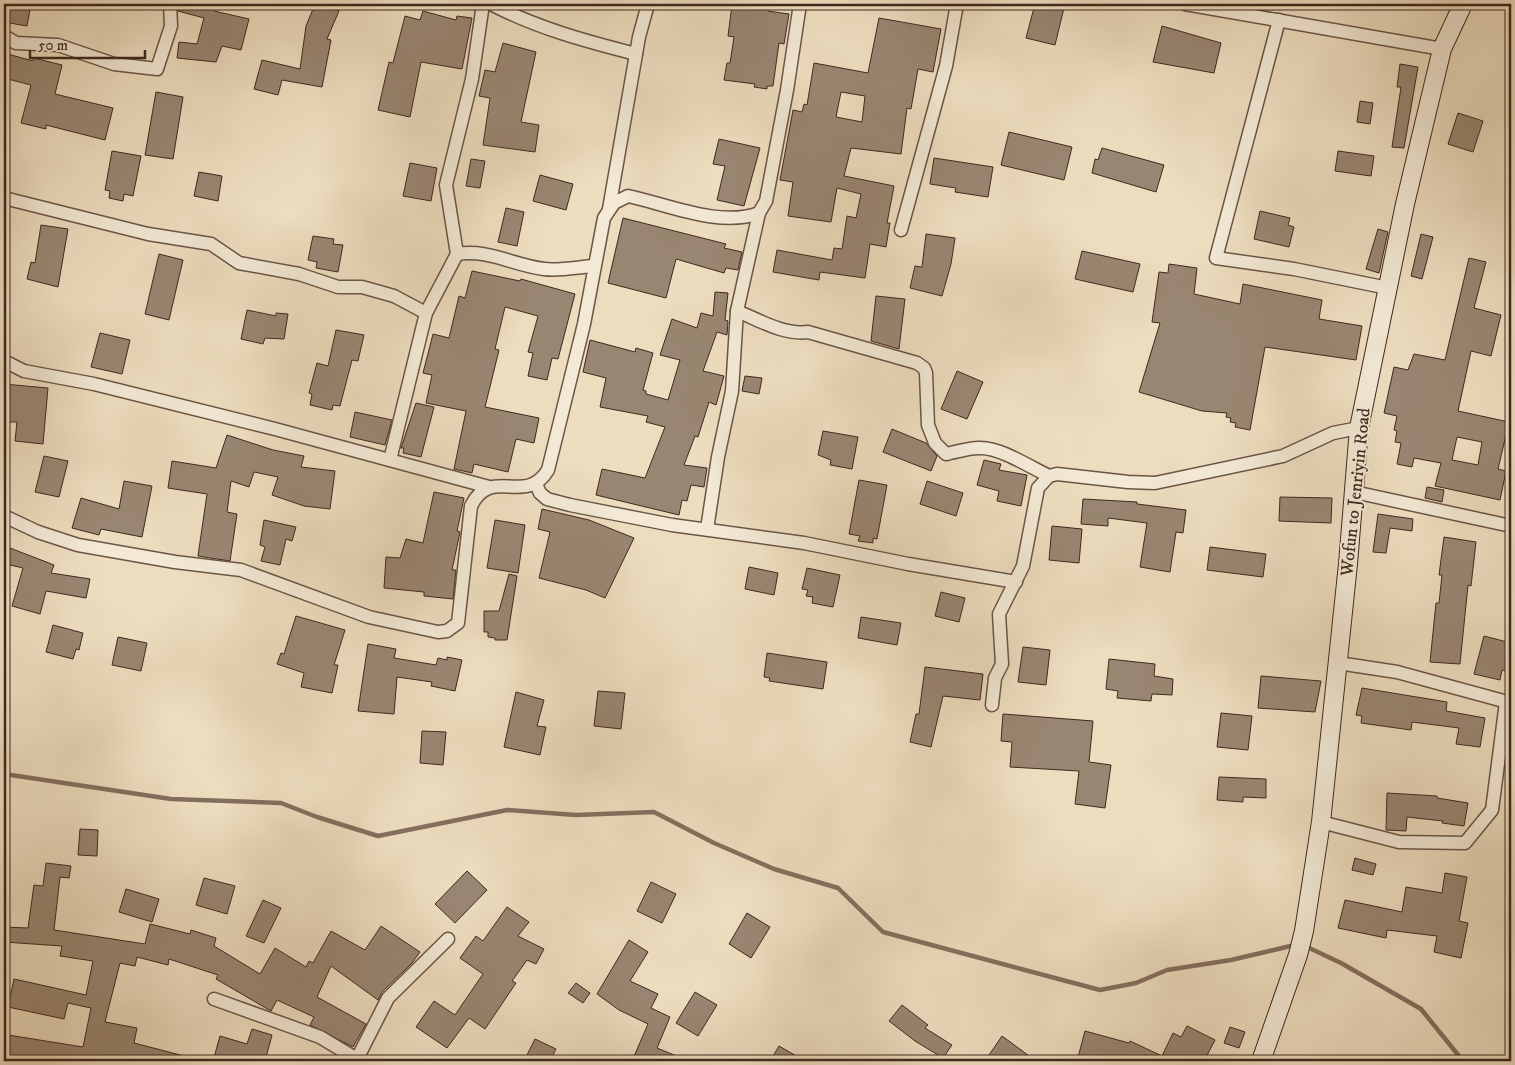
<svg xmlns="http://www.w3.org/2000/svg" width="1515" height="1065" font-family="'IM FELL DW Pica',serif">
	<rect width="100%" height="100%" fill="#edddbf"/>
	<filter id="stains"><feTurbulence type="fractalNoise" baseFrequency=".004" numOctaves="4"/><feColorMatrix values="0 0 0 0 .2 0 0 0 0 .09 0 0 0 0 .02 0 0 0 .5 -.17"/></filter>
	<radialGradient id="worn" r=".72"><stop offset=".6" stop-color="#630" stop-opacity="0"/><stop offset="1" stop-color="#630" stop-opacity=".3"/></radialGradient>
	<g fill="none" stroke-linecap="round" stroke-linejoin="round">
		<g stroke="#846f5e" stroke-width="4.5">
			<path d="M4,774L171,799L281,803L317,817L378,836L507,810L576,815L654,812L714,843L774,869L838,888L883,932L1100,990L1136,983L1167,970L1231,960L1295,945"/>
			<path d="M1305,946L1341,963L1421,1009L1463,1061"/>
		</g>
	</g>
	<g fill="#998672" stroke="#3f281e" fill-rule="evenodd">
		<path d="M4,4H31L27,26L4,22Z"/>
		<path d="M178,4H205L216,7L214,11L249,19L241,50L222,46L216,62L177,58L179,42L197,44L204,18L178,11Z"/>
		<path d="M315,4H322L339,11L327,39L331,40L322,87L282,80L278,95L254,89L262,60L300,69L306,26Z"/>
		<path d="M1035,4L1064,8L1055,45L1026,38Z"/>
		<path d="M732,5L756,9V5L768,7V11L789,14L784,44L779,43L773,86H767V89L754,87L755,84L724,80L727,63H730L734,37L728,36Z"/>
		<path d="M423,11L456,20L457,16L472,18L462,69L421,62L410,117L378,110L389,62L393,63L405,16L420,20Z"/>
		<path d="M879,18L941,29L933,72L918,69L911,109L907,108L901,154L851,148L844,176L894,186L887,223H890L886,247L870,244L865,278L820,272L819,280L773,272L777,250L832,260L834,248L842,249L847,216L856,218L861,194L837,188L831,222L788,216L793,182L780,180L793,110L802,112L804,104L807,105L814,63L868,73ZM841,92L865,96L862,122L836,117Z"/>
		<path d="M1162,26L1221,43L1214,73L1153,62Z"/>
		<path d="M503,43L536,52L521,122L539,125L535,152L483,145L490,98L479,96L485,70L495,72Z"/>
		<path d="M4,53L33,61L34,58L62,65L55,94L113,108L105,140L46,125V129L21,123L31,85L4,78Z"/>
		<path d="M1400,64L1418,67L1404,148L1392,147L1401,87H1397Z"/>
		<path d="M156,92L183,97L173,159L145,155Z"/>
		<path d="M1360,101L1373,103L1370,124L1357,122Z"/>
		<path d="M1458,113L1483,121L1473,152L1448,144Z"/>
		<path d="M1009,132L1072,147L1064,180L1001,165Z"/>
		<path d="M719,139L760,148L744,206L717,200L725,166L713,164Z"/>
		<path d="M1102,148L1164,165L1156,192L1092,173L1095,159L1098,160Z"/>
		<path d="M112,151L141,156L133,196L124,194L123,201L109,198L110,191L105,190Z"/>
		<path d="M1338,151L1374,156L1371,176L1335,171Z"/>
		<path d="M934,158L993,167L988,197L955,192L956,188L930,184Z"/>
		<path d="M471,159L485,161L480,188L466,186Z"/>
		<path d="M410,163L437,168L431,201L403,196Z"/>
		<path d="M199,172L222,176L218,201L194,196Z"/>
		<path d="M540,175L573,184L566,210L533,201Z"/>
		<path d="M506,208L524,212L517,246L498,242Z"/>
		<path d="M1260,211L1290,218L1288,225L1294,227L1289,247L1254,239Z"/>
		<path d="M623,218L726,244L724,248L742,252L738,270L726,268L724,273L676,259L666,298L608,283Z"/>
		<path d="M41,225L68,229L58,287L27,279L31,262L35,263Z"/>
		<path d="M1378,229L1388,232L1379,273L1366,269Z"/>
		<path d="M926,234L955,238L951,264L942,296L910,288L915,266L922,267Z"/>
		<path d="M1421,234L1433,237L1422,279L1411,276Z"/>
		<path d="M313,236L334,239L333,244L343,245L338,272L316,268L317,262L308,260Z"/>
		<path d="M1082,251L1140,264L1133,292L1075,279Z"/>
		<path d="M159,254L183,260L169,320L145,314Z"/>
		<path d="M1469,258L1486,262L1474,308L1501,315L1491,356L1471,351L1458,411L1509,422L1498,469L1506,471L1500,500L1435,486L1441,463L1414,458L1412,467L1397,464L1401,443L1395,442L1397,431L1394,430L1397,416L1384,413L1394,367L1408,370L1414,354L1445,360ZM1457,437L1482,442L1478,465L1452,460Z"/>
		<path d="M1169,264L1197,268L1194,294L1240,304L1243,284L1322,300L1319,319L1362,326L1356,360L1265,347L1250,430L1235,427L1236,423L1230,422L1231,418L1226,417L1227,413L1202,411L1139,392L1160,323L1152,322L1159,272L1168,273Z"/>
		<path d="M472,271L520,281L521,279L575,294L558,359L552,358L547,380L528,376L533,353L528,352L538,316L505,307L495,349L499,350L485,407L539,418L534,443L516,439L508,472L474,464L472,473L454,469L466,411L426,403L432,375L423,373L433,334L449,338L459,296L465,298Z"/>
		<path d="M715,292L728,293L725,320L728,321L727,335L717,332L703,371L724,376L716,405L709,402L698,437L695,436L684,465L707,468L704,487L691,485L687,501L682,500L679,515L596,495L602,469L645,478L665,427L646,422L648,416L600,407L606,378L583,372L590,340L635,352L636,348L653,353L643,390L646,391V394L668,400L680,360L660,355L672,319L697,328L701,313L713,316Z"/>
		<path d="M876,296L905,299L899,349L871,341Z"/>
		<path d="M247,310L276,316V313L288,314L284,339L265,338L263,344L241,339Z"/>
		<path d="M336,330L364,335L358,361L352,360L340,406L333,405L332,410L310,405L312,394L309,393L317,363L328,366Z"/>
		<path d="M100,333L130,340L122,374L91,367Z"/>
		<path d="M957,371L983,382L967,419L941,409Z"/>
		<path d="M745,376L762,378L759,394L742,391Z"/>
		<path d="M4,384L48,388L43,444L15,441L17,422H4Z"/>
		<path d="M416,403L434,407L421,457L403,453L404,448H401Z"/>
		<path d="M355,412L392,420L385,445L350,437Z"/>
		<path d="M892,429L926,443L937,456L931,471L883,452Z"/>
		<path d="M823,431L858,437L852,469L830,465L831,460L818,455Z"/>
		<path d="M227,435L273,450L304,456L301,467L335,471L330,509L304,506L272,495L278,477L254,472L249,487L231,481L227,512L237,514L230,561L198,556L207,494L168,488L172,461L216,468Z"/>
		<path d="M44,456L68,461L59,497L35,492Z"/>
		<path d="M984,460L1001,464L999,470L1027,475L1021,506L997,501L999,491L977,485Z"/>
		<path d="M859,480L887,485L877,539L873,538V543L858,541L860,536L849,534Z"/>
		<path d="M124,481L152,486L142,537L101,529L99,535L72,528L81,498L119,509Z"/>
		<path d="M927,481L963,493L956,516L920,504Z"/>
		<path d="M1427,487L1444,490L1442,502L1425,498Z"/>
		<path d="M434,492L464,498L457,531L460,532L452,570H456L453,599L424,596V592L384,588L386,557L400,558L406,539L423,543Z"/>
		<path d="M1280,497L1332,498L1331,523L1279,521Z"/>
		<path d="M1083,499L1137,502V504L1186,510L1183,533L1176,532L1170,572L1140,567L1147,523L1108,518V526L1081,524Z"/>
		<path d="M542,509L589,520L634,538L605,598L586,590L539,578L550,532L538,529Z"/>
		<path d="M1378,514L1413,519L1412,531L1390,528L1386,553L1373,552Z"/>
		<path d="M264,520L296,527L292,541L286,539L280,565L261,561L265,547L260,545Z"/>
		<path d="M495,520L525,525L518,573L487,568Z"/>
		<path d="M1052,526L1082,529L1079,563L1049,560Z"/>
		<path d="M1444,537L1476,542L1471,586L1468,585L1460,664L1430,662L1436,603H1439L1442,575H1439Z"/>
		<path d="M1210,547L1266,554L1263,577L1207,570Z"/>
		<path d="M10,548L54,565L51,573L90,579L86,598L46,591L40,614L12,606L23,568L6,564Z"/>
		<path d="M749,567L778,573L774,595L745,589Z"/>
		<path d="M807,568L840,575L833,607L812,603L813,597L806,596L808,590L802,589Z"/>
		<path d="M509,574L517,576L507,640H495V638L488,637V632H484V611H499Z"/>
		<path d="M941,592L965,598L959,622L935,616Z"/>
		<path d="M296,616L345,630L334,665H338L332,693L301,687L304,673L277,664L281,653L284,654Z"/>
		<path d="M861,617L901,623L897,645L858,638Z"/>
		<path d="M53,625L83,633L79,650L76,649L73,659L46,652Z"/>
		<path d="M1484,636L1511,643V672L1502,670L1500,680L1474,674Z"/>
		<path d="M118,637L147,643L141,671L112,665Z"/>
		<path d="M368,644L396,649L394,658L436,665L438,658L447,660V657L462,660L455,691L431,686L432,682L397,677L394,714L358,711Z"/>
		<path d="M1023,647L1050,650L1046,685L1018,682Z"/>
		<path d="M767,653L827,662L823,689L769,681L770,678L764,677Z"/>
		<path d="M1109,659L1155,664L1154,676L1173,679L1172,695L1152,694L1151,701L1117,698L1118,691L1106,689Z"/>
		<path d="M925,667L983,674L980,700L943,696L931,747L910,742L916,714H919Z"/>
		<path d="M1261,676L1321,681L1315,712L1258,708Z"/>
		<path d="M1362,688L1447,702L1446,711L1485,718L1480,747L1456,744L1459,728L1412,722L1411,730L1361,723L1362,716L1356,715Z"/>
		<path d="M598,691L625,693L621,729L594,726Z"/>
		<path d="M516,692L544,700L537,726L546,727L540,755L504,747Z"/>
		<path d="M1221,713L1252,716L1248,750L1217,747Z"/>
		<path d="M1003,714L1093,721L1089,762L1111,765L1105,808L1075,804L1079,771L1010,767L1012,742L1001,741Z"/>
		<path d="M422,731L446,732L443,765L420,763Z"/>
		<path d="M1219,777L1266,779V798L1243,797V802L1217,800Z"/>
		<path d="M1387,793L1437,796V798L1468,803L1464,826L1442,823L1443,821L1407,817L1406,831L1386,830Z"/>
		<path d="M80,829L98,830L97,856L78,855Z"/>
		<path d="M1355,858L1376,864L1373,875L1352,870Z"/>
		<path d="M46,863L71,866L69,878L60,877L54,930L145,944L150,924L190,934L191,930L216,938L214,946L260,974L275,948L306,967L309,961L313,963L331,931L365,950L381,926L420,952L412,963L382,992L378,1000L331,966L317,997L366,1024L353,1047L310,1025L314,1017L277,1000L271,1011L216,979L218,975L169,959L168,965L137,957L135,966L120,963L105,1022L137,1028L134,1043L188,1057V1061H29L5,1057L8,1035L83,1047L91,1008L68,1003L64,1019L8,1007L14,979L86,995L93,961L60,956L62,946L4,942V927L28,928L34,885L43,886Z"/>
		<path d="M467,871L487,890L455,923L435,904Z"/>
		<path d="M1445,873L1467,877L1459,921L1468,923L1461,958L1434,952L1437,936L1387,930L1386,938L1338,928L1345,900L1402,912L1406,887L1442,893Z"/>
		<path d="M204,878L235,886L227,914L196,905Z"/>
		<path d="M651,882L676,894L662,923L637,911Z"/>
		<path d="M126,889L159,899L152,922L119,912Z"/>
		<path d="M263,900L281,908L264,943L246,936Z"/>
		<path d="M507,907L529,922L518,936L544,949L536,964L527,960L512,981L516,983L485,1029L469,1018L447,1048L416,1027L434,1001L455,1015L483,974L460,958L476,936L483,941Z"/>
		<path d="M747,913L770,927L751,958L729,944Z"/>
		<path d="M629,940L648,952L630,981L658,994L651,1008L670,1017L657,1048L689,1061H632L648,1024L619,1010L597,994Z"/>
		<path d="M576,983L590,993L583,1003L568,993Z"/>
		<path d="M695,992L717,1005L698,1036L676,1023Z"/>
		<path d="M902,1005L928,1025L925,1028L952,1045L943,1058L915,1041L889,1021Z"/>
		<path d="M1187,1026L1215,1040L1204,1061H1077L1085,1031L1129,1043L1130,1041L1162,1056L1173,1033L1181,1037Z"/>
		<path d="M1230,1027L1245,1032L1239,1048L1224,1043Z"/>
		<path d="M252,1029L272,1035L265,1061H213L220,1036L247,1044Z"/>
		<path d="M1002,1036L1036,1061H997L989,1055Z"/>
		<path d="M535,1039L556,1049L550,1061H524Z"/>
		<path d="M779,1046L805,1061H770Z"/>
	</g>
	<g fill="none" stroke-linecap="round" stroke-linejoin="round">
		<defs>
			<g id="street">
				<path d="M491,4C537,28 585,41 636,54"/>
				<path d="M1185,4L1442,49"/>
				<path d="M1279,20L1216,258L1294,269L1388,288"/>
				<path d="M4,36L16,43L58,45L114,64L157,69L171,26L170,4"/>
				<path d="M4,198L148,234L211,244L239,263L299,274L338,287H362L394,296L426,313"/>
				<path d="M609,209L639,37L648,4"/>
				<path d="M901,230L946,66L957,4"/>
				<path d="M457,254C488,249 513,265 544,269C560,271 578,267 594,266"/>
				<path d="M737,311C759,320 783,335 808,332L917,363L924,368L926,373L928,425L935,443L946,454C957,452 970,447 981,448C1001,448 1030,467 1049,476"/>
				<path d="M4,361L24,371L94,384L275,429L489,487"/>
				<path d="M390,460L426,313L457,254L446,185L472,79L483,4"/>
				<path d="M536,484L540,493L547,499L570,505L672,525L804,543L908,564L1016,582"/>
				<path d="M1354,492L1511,526"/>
				<path d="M4,516L38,532L78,545L175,562L241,570L369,617L438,632L447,631L458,623L471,506C491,465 525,507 548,470L584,324L604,218L614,203L628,196C666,204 720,228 759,213L766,201L787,90L800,4"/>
				<path d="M707,529L718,457L732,391L737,311L759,213"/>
				<path d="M1338,663L1397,672L1511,703"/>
				<path d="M992,705L995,678L1002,664L999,614L1023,566L1038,488L1049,476L1057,474L1128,482L1155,483L1283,456L1333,433L1359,428"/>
				<path d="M1321,822L1399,842L1465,843L1492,810L1506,702"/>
				<path d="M214,999L320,1037L360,1061"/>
				<path d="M357,1059L388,998L448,939"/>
			</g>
			<path id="secondary" d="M1261,1061L1298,955L1304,931L1321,822L1348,564L1359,428L1405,204L1442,49L1463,4"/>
		</defs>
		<use href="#street" stroke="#6a5546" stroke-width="15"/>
		<use href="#secondary" stroke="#3f281e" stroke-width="20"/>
		<use href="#street" stroke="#f3e9d5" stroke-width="12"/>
		<use href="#secondary" stroke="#f3e9d5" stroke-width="18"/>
	</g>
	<g text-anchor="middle" stroke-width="4" stroke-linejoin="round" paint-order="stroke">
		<g font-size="18" fill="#3f281e" stroke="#f3e9d5">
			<text transform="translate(1355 492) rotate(-84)" y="6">Wofun to Jenriyin Road</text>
		</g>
	</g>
	<rect width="1515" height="1065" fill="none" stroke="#edddbf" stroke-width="20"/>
	<rect x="5" y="5" width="1505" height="1055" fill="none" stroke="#3f281e" stroke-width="2.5"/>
	<rect x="10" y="10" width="1495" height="1045" fill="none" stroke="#3f281e"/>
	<path d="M30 50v8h115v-8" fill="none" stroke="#3f281e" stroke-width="2.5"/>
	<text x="38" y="50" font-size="15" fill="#3f281e" stroke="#f3e9d5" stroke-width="4" paint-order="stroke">50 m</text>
	<rect width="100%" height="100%" filter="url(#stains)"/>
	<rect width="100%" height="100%" fill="url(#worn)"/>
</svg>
